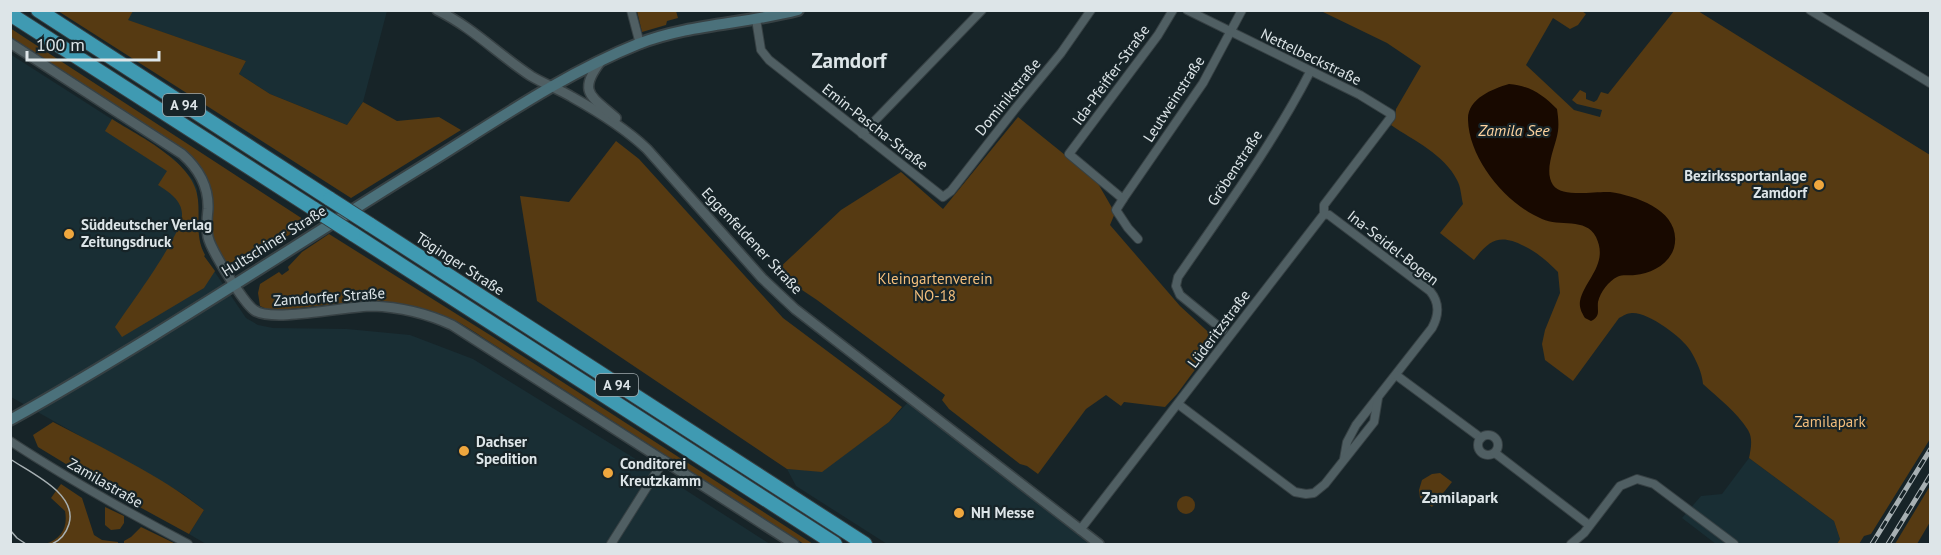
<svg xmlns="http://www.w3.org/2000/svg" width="1941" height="555" font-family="'PT Sans',sans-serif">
	<rect width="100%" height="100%" fill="#172428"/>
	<g fill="#192e34">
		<path d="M133,10L387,11L363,102L347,125L270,94L239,74L246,61L127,20Z"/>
		<path d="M10,54L174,159L193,180L197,189L198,229L199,241L205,255L204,256L246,318L258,325L273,328L347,329L410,335L473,359L673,482L770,544H206L189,534L204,510L183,494L11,397Z"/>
		<path d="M914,396L1031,484L1106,544H887L796,486L787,469L822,471L889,422Z"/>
		<path d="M1749,458L1834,521L1840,539L1837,544H1716L1682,518L1701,496L1722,494Z"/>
	</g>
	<g fill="#563a12">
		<path d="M58,11H133L128,20L246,61L239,74L270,94L347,125L363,102L397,121L439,117L461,130L351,198Z"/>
		<path d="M637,11H676L678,18L667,21L666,25L642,32Z"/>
		<path d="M1321,11H1582L1586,14L1578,25L1570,29L1553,18L1526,65L1574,110L1600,117L1602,110L1577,104L1572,100L1580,90L1586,93V99L1594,102L1597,100L1601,92L1608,94L1674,11H1698L1930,155V439L1871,534L1864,536L1859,544H1837L1840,539L1834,521L1749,458C1751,449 1753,438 1748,430C1737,412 1718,398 1703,384C1702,372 1696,360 1690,350C1682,337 1648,312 1632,313C1627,313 1623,316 1619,318L1573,381L1545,360L1542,344L1545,330L1560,293L1558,272C1547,261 1538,253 1524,246C1500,234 1490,239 1474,260L1440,233L1463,204C1461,196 1461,187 1457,180C1444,154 1414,141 1391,125L1395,119L1396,109L1421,66L1387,43Z"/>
		<path d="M10,28L309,223L244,262L227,263C223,256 214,247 213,239C206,202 221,181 186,151L11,37Z"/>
		<path d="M1018,117L1096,180L1115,213L1110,225L1180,306L1217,340L1177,394L1165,407L1124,402L1121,406L1106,395L1086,409L1038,474L1027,466L1020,464L949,409L942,400L945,395L817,300L775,272L841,210L901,172L943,209Z"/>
		<path d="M112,119C140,137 196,163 198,200C200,219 195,237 205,255L204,256L215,271L204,288L122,337L115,327C130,305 179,239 182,216C183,201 169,192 158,185L167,171L105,131Z"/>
		<path d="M616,141L639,159L783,318L902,407L889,422L822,472L787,469L537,301L520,196L569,202Z"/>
		<path d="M329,234L490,335L813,544H804L485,339C473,331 462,323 449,318C395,293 339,304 282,310H269L260,306L258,293L260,284L279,272L282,275L289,270L288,267L302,252Z"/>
		<path d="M53,422C104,449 158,474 204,510L189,534L112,492L38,447L33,435Z"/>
		<path d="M1440,473L1452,482L1432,507L1420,498L1419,490L1422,480L1432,474Z"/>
		<path d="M61,484L82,498L94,535L102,540L118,542V544H45C62,539 68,527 65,511L51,498Z"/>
		<path d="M1930,486V522L1917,544H1895Z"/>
		<circle cx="1186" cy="505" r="9"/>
		<path d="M105,507L124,516V523L120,529L111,530L105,525Z"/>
		<path d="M141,527L176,544H124V541L131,537Z"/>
	</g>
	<path fill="#180900" d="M1509,84C1530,86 1542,94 1557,109C1558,116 1559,123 1558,131C1556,146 1543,170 1553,185C1562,198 1595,191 1610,192C1638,196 1683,212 1674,248C1669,264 1651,274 1635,275C1629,276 1623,274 1617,277C1609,281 1600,292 1598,302C1597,311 1601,316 1591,321L1585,318C1582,313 1579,308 1580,301C1585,279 1609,264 1596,237C1586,217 1559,227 1542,219C1506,204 1469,159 1468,120C1467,99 1492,89 1509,84Z"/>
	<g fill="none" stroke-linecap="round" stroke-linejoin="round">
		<defs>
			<g id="minor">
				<path d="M631,10L640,44"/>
				<path d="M1810,10L1930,83"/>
				<path d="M756,19L761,50L769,60L943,197L951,191L1015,109L1061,53L1091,10"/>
				<path d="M862,134L982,10"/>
				<path d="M1123,199L1203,83L1242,10"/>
				<path d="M1324,214L1329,215L1430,291C1440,303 1439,315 1432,328L1356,425L1347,442L1344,459"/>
				<path d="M1138,239L1128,228L1116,210L1123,199L1069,154L1158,35L1173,10"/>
				<path d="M1223,330L1180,295L1176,286L1178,277C1224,210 1273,144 1310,72"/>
				<path d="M1396,375L1481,438"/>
				<path d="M1178,404L1295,492L1306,494L1314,493L1325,484L1374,422L1378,398"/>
				<circle cx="1488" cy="445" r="10"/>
				<path d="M10,441C68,479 127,512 188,544"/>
				<path d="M1495,453L1589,525"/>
				<path d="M1080,530L1324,214V205L1391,117V114L1360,95L1187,10"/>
				<path d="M611,544L664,460"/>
				<path d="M1571,544L1584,533L1620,486L1637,479L1654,484L1734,544"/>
			</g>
			<g id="tertiary">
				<path d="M437,10C472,27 499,55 531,76C544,84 559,89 572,97C599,112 625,128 647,149L762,278L795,309L1099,544"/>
				<path d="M10,43L182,154C199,169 209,186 208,209C207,218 206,228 208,237C211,250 243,302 254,310C270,323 347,306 372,306C400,307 426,313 452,325L794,544"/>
				<path d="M601,61C577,92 591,96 616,118"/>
			</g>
			<path id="secondary" d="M10,420C151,341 287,250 425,165C493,123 563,74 638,44C689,24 745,24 798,10"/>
			<g id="motorway">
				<path d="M38,10L330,199"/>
				<path d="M10,14L314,209"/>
				<path d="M369,224L865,544"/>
				<path d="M353,234L835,544"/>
			</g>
		</defs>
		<use href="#minor" stroke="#374144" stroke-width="10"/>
		<use href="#tertiary" stroke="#374144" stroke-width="12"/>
		<use href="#secondary" stroke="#374144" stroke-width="14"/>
		<use href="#motorway" stroke="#374144" stroke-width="16"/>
		<use href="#minor" stroke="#505f63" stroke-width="8"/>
		<use href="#tertiary" stroke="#505f63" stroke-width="9"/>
		<use href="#secondary" stroke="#4b717b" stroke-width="10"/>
		<use href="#motorway" stroke="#3f9ab2" stroke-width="14"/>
		<g stroke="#a7b0b3" stroke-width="1.5">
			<path d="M10,459C31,473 78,494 69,524C66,534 61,540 52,544"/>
			<path d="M10,530L17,538L26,544"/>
		</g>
		<defs>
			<g id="rail">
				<path d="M1872,544L1930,450"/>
				<path d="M1888,544L1930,476"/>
			</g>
		</defs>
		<use href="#rail" stroke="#a7b0b3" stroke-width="5"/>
		<use href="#rail" stroke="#172428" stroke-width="3" stroke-dasharray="9" stroke-linecap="butt"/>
		<defs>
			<g id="motorway-bridge">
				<path d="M330,199L369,224"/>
				<path d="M314,209L353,234"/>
			</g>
		</defs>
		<use href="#motorway-bridge" stroke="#374144" stroke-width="16" stroke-linecap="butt"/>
		<use href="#motorway-bridge" stroke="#3f9ab2" stroke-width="14"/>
	</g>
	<g fill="#efa73e" stroke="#172428" stroke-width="2">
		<circle cx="1819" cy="185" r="6"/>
		<circle cx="69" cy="234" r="6"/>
		<circle cx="464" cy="451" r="6"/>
		<circle cx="608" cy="473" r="6"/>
		<circle cx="959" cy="513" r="6"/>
	</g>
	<g text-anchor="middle" stroke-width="4.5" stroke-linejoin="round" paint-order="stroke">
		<g fill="#172428" stroke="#a2abae" stroke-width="1.5">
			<rect x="163" y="94" width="42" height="22" rx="4.5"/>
			<rect x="596" y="374" width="42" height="22" rx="4.5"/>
		</g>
		<g font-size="14" font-weight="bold" fill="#dde5e8">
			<text x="184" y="110">A 94</text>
			<text x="617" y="390">A 94</text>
		</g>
		<g font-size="15" fill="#dde5e8" stroke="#172428">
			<text transform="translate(1311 57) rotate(26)" y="5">Nettelbeckstraße</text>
			<text transform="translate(1111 75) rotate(-54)" y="5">Ida-Pfeiffer-Straße</text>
			<text transform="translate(1008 97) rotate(-51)" y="5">Dominikstraße</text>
			<text transform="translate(1174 99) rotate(-57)" y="5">Leutweinstraße</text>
			<text transform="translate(875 127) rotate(38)" y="5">Emin-Pascha-Straße</text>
			<text transform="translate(1235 168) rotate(-57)" y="5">Gröbenstraße</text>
			<text transform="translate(274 241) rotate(-32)" y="5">Hultschiner Straße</text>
			<text transform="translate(752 241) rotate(47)" y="5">Eggenfeldener Straße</text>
			<text transform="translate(1393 248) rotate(38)" y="5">Ina-Seidel-Bogen</text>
			<text transform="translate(460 264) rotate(33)" y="5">Töginger Straße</text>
			<text transform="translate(329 297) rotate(-4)" y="5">Zamdorfer Straße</text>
			<text transform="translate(1219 329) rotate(-53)" y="5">Lüderitzstraße</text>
			<text transform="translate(105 483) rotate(30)" y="5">Zamilastraße</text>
		</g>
		<g font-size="15" font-weight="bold" fill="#dde5e8" stroke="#172428" text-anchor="start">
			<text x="1807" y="181" text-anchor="end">Bezirkssportanlage<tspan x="1807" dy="17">Zamdorf</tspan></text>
			<text x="81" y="230">Süddeutscher Verlag<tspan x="81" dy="17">Zeitungsdruck</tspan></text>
			<text x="476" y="447">Dachser<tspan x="476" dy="17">Spedition</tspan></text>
			<text x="620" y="469">Conditorei<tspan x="620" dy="17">Kreutzkamm</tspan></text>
			<text x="971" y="518">NH Messe</text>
		</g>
		<g font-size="15" fill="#f3be7c" stroke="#172428">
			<text x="935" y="284">Kleingartenverein<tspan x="935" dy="17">NO-18</tspan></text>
			<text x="1830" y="427">Zamilapark</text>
		</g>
		<g font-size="16" font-style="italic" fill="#fdd29e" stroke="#172428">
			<text x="1514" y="136">Zamila See</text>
		</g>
		<g font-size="16" font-weight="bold" fill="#dde5e8" stroke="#172428">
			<text x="1460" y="503">Zamilapark</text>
		</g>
		<g font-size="21" font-weight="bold" fill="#dde5e8" stroke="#172428">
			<text x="849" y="68">Zamdorf</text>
		</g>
	</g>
	<rect width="1941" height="555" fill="none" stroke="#dde5e8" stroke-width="24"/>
	<path d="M27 51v9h132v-9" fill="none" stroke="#dde5e8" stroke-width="3"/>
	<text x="36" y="51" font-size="18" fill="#dde5e8" stroke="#172428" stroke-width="4.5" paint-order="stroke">100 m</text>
</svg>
